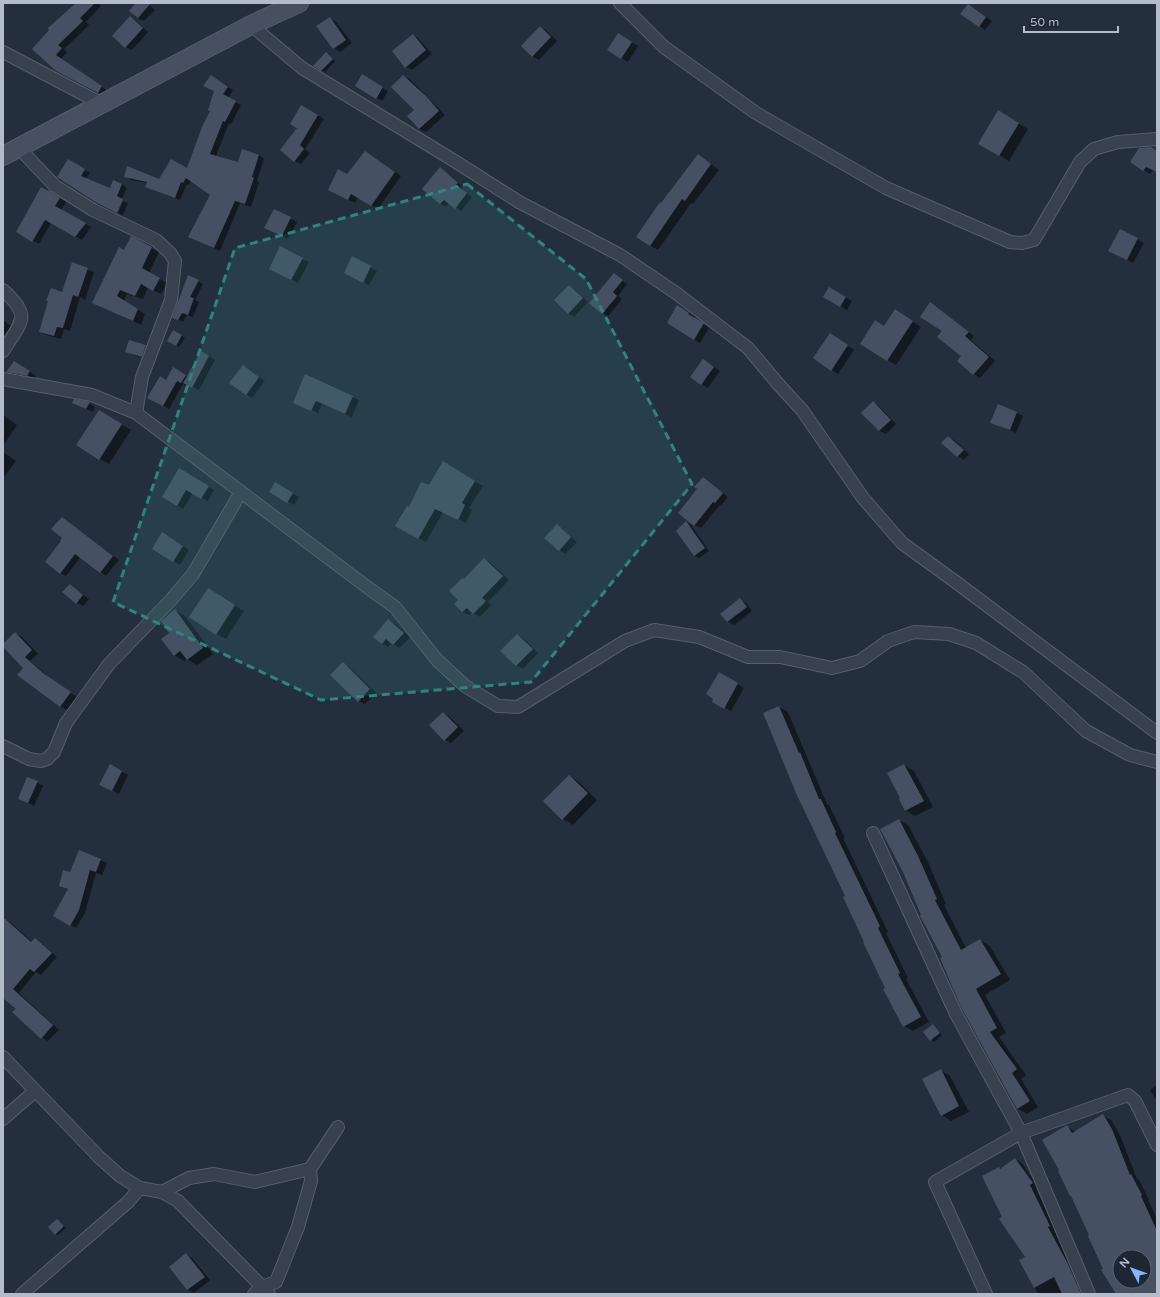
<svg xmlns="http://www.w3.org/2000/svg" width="1160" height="1297" font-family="'Varela Round',sans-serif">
	<rect width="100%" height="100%" fill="#242f3e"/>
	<g fill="#0007" fill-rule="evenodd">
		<path d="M76,3H98L101,6L86,22L89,25L64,49L67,52L61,59L108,91L104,96L57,71L51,30Z"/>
		<path d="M137,3H147L155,10L144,21L138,18Z"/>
		<path d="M974,8L992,21L985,30L979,26Z"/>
		<path d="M130,17L136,21L148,32L132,50L126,47Z"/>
		<path d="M330,18L336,22L352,43L340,52L334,48Z"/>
		<path d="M540,27L547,31L557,41L539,60L532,56Z"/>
		<path d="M413,35L419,39L432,54L412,70L406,67Z"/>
		<path d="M625,38L638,46L628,62L608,50Z"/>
		<path d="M329,55L335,61L325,72L314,66Z"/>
		<path d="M363,76L388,91L382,101L356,86Z"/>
		<path d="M403,76L410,79L445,115L426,132L419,129L416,110Z"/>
		<path d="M216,80L233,90L228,98L241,105L231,124L229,123L216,156L239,163L259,155L264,159L257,181L259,182L251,207L240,203L220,251L190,237L211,195L192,180L189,185L187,184L180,200L152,189L147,183L131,180L126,176L159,180L187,169L211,111Z"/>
		<path d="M302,106L324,119L305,149L310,153L301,164L295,161Z"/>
		<path d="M998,111L1028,129L1009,161L979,143Z"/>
		<path d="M1157,152V172L1153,170L1150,174L1131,162Z"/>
		<path d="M372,156L401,176L378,209L358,197L355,203L335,193L347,175Z"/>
		<path d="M706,160L719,170L693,204L691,203L658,250L650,245L662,205Z"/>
		<path d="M69,161L90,173L86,179L110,189L122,184L127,188L116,212L97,203Z"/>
		<path d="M440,169L463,187L461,189L472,197L461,211L449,203L446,207L441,204L423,189Z"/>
		<path d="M55,195L66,202L61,210L91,227L82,240L51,223L39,244L17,232Z"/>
		<path d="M123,201L128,203L123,215L118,213Z"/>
		<path d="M275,210L297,222L288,239L272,231Z"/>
		<path d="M1120,230L1144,243L1133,263L1116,254Z"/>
		<path d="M132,238L159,252L149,273L167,283L161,294L148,288L143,299L127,294L124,301L145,314L141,325L93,302Z"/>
		<path d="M352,258L377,271L369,285L351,276Z"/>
		<path d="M302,259L309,262L298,283L277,272Z"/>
		<path d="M73,264L94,272L85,300L80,297L70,331L64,329L61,339L46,335L40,332L49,301L63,294Z"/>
		<path d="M619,278L627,284L618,296L622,299L608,316L602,313Z"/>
		<path d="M198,281L203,284L195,300L199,302L193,317L187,315L183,322L174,317Z"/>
		<path d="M569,286L575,290L588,302L574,317L568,313Z"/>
		<path d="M830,288L852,301L847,310L825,297Z"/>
		<path d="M930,303L974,336L971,340L995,361L980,378L974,374L962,356L944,331Z"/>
		<path d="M678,307L695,317L694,319L709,328L700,343L668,323Z"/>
		<path d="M904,316L921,327L896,365L887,360L884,327Z"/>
		<path d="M3,320L15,329L8,340L3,337Z"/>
		<path d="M174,331L185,338L179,347L168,340Z"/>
		<path d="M836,338L854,350L838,374L814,358Z"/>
		<path d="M146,346L152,350L148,360L133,355L127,351Z"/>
		<path d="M201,352L215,360L199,390L187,384L186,386L183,384L169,409L149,397L166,381L173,368L188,377Z"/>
		<path d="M710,364L720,371L708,388L702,384Z"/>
		<path d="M20,365L36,376L34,379L14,375L8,372Z"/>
		<path d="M244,366L265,381L252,398L246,394Z"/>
		<path d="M305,376L359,400L352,417L322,404L318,413L301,406Z"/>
		<path d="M873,402L879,406L896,424L886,434L879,431Z"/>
		<path d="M89,403L95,407L93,412L80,406Z"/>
		<path d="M1017,413L1023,416L1016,433L991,422Z"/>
		<path d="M3,415L17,425L3,446Z"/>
		<path d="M109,417L131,430L109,464L100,459Z"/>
		<path d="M948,437L954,440L969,454L964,460L958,456Z"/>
		<path d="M3,452L16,461L5,476L3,474Z"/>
		<path d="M443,463L483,486L469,508L472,510L466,523L443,512L426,542L397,526L409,509L429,487Z"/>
		<path d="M179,470L214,490L208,501L193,493L183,509L163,497Z"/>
		<path d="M703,478L728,497L721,506L720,505L701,528L695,525L698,489Z"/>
		<path d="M275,483L299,497L294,505L270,491Z"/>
		<path d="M62,518L119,560L106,576L81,557L66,576L60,573L63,538Z"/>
		<path d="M686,522L691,525L709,551L699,558L694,555Z"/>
		<path d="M557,525L563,529L577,542L565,554L559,550Z"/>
		<path d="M169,537L189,550L180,565L153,548Z"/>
		<path d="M484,559L491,563L509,580L488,602L491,605L480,617L472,612L469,615L463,612L455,604L459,600L464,580Z"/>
		<path d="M70,585L89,599L83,606L77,603Z"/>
		<path d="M218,595L244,611L226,639L217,634Z"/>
		<path d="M740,600L746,603L752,611L734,625L727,621Z"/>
		<path d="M175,610L185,616L213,654L197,665L187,659L184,661L174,655Z"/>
		<path d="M389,620L395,624L410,637L400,648L392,643L388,647L382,644Z"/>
		<path d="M15,633L22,637L38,654L30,661L50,678L77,697L67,710L60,706L3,646Z"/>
		<path d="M518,635L524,639L538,653L523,669L516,665Z"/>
		<path d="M343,664L349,667L376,693L365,704L358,701Z"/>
		<path d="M719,674L744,688L731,711L713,701L715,698Z"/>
		<path d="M779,707L788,712L827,804L829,805L845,838H843L888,932L886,933L908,978L906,979L929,1022L913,1031L904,1026L846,897Z"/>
		<path d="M443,713L449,716L464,731L451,743L445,740Z"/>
		<path d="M904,765L914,771L933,807L915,816L906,811L900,800Z"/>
		<path d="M110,766L128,775L119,794L107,788Z"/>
		<path d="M569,776L579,782L597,800L573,825L563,819L545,801Z"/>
		<path d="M37,782L43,786L34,806L19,798Z"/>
		<path d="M899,820L908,825L928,862L946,904L944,905L966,948L980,940L990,946L1010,980L985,995L1006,1033L999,1037L1026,1075L1021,1079L1038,1107L1027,1114L1017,1108L943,958Z"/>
		<path d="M100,860L107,863L102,875L96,873L85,913L76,928L54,916L69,890L60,886L71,873Z"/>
		<path d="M4,919L10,922L32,942L35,939L41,943L57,957L41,975L36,972L19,993L59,1030L48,1041L42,1038L17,1009L3,997Z"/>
		<path d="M933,1026L942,1035L934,1042L931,1040Z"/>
		<path d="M940,1070L950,1076L969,1112L951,1121L942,1115Z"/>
		<path d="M1157,1085V1101L1150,1090Z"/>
		<path d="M1103,1116L1111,1120L1120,1135L1137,1179L1139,1180L1149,1200H1148L1157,1219V1294H1117L1091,1236L1067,1127L1076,1132ZM1120,1257H1144V1281H1120Z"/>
		<path d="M1015,1159L1022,1163L1038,1187L1036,1188L1055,1229L1054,1230L1074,1268L1086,1294H1038L1021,1260L1027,1257L1003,1217L999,1168L1001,1169Z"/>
		<path d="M60,1222L66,1228L58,1235L55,1234Z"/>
		<path d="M186,1254L192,1258L210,1280L194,1293L188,1290L170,1267Z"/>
	</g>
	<g fill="#455162" fill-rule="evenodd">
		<path d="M76,3H95L80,18L83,21L58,45L62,48L56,55L102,86L98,93L56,71L32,49L49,30L48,28Z"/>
		<path d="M136,3H151L138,18L129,11Z"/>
		<path d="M968,4L986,17L979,27L960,14Z"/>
		<path d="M130,16L143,28L125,48L112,36Z"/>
		<path d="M330,17L346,40L333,49L316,26Z"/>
		<path d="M540,26L551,37L532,57L521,46Z"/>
		<path d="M618,33L632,42L621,59L607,50Z"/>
		<path d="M413,34L426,50L405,68L392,51Z"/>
		<path d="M326,52L333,59L321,71L313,66Z"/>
		<path d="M362,74L383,87L376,99L355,86Z"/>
		<path d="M211,75L228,87L223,94L236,101L225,122L223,121L210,154L238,162L242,149L259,155L252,177L254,178L245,204L235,201L214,248L188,237L210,195L186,178L183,183L181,182L175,198L145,187L147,182L124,177L127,166L159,179L171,159L187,168L202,127L210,111L208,110L214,91L203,86Z"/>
		<path d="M403,75L428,98L439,111L419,129L407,116L414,110L391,87Z"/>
		<path d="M301,105L318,115L300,145L304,149L294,162L280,150L297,128L290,124Z"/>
		<path d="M998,110L1019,123L999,156L978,144Z"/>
		<path d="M1151,147L1157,151V172L1146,167L1143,171L1130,162L1139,148Z"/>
		<path d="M365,151L395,172L371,206L351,194L348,200L328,190L338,169L347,174Z"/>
		<path d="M698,154L711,164L685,201L682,199L650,246L636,237L660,202L661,203Z"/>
		<path d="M68,159L85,169L81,176L110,188L113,180L122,184L117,196L123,199L117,213L97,203L57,177Z"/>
		<path d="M440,167L458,183L456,185L467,193L455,209L444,200L440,204L422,189Z"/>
		<path d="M41,187L48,191V190L60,198L55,206L86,223L75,237L45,220L32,242L16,232Z"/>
		<path d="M274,209L291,217L282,236L264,228Z"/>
		<path d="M1120,229L1138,238L1127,260L1108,251Z"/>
		<path d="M131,236L152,247L142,268L160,278L153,291L141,284L135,296L120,290L117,296L138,309L133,321L92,303L119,247L124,250Z"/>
		<path d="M280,246L303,258L291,280L269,269Z"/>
		<path d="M352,256L371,266L363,283L344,273Z"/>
		<path d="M72,262L88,268L78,297L73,295L63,328L57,327L54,336L39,332L48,301H46L51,288L62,292Z"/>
		<path d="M614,273L623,280L613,292L617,296L602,314L589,303Z"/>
		<path d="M188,275L199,280L190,297L194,298L188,315L182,313L178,320L172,318Z"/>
		<path d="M569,285L583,298L568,314L554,300Z"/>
		<path d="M829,287L846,297L840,307L823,297Z"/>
		<path d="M930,302L969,332L965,336L989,357L973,375L957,361L961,356L937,337L942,331L920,317Z"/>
		<path d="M677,305L689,313L688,314L704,323L694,340L667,323Z"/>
		<path d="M895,309L913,321L887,361L860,344L875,320L884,326Z"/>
		<path d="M173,330L182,335L176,346L167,341Z"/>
		<path d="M830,333L848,345L831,371L813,358Z"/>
		<path d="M129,340L146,345L142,357L125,352Z"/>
		<path d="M201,351L209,356L192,388L183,383Z"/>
		<path d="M703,359L714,367L701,385L690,377Z"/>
		<path d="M14,361L30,371L27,376L6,372Z"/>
		<path d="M243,365L259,377L246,395L229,383Z"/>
		<path d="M173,367L186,375L181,383L177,381L163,406L147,398L160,376L166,380Z"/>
		<path d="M305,374L353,396L345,414L316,401L311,411L293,403Z"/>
		<path d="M74,399L90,402L86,409L72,403Z"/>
		<path d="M873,401L891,420L879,431L861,413Z"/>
		<path d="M998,404L1017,412L1010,430L990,423Z"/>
		<path d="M99,410L122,424L99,460L76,445Z"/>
		<path d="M948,436L964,450L957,457L941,443Z"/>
		<path d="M443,461L475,481L462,503L465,505L458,520L435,509L418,539L395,526L407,506L409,507L421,482L429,485Z"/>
		<path d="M179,468L209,486L201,499L186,490L177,506L162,497Z"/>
		<path d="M703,477L723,493L715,503L713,502L694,526L678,513L697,489L694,487Z"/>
		<path d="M275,482L293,493L287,503L269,492Z"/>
		<path d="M62,517L113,556L100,573L75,554L60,574L45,562L61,541L60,540L62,538L51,529Z"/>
		<path d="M686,521L705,548L694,556L676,531Z"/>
		<path d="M557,524L571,537L559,551L544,538Z"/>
		<path d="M162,532L183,546L173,562L152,549Z"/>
		<path d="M484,558L503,576L482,598L486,601L473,614L467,608L462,612L454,604L458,600L449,591L462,578L464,579Z"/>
		<path d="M70,584L83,595L76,604L62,592Z"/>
		<path d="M208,588L235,605L216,635L189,617Z"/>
		<path d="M740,598L747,607L727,622L720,614Z"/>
		<path d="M175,609L203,648L187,660L180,651L174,656L161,639L169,633L161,621Z"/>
		<path d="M388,619L404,633L393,645L386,639L382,644L373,637Z"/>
		<path d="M15,632L32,650L25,657L43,673L71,692L60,707L17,675L23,668L3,647V644Z"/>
		<path d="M517,634L533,649L516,666L500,651Z"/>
		<path d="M343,662L370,689L358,702L330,675Z"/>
		<path d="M719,672L738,683L724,709L712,702L713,699L706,694Z"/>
		<path d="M779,706L799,753L800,752L819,799H821L836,832L835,833L880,926L878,928L900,973L898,974L921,1017L903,1027L883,989L885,988L863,942H864L843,897L845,896L796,793L763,713Z"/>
		<path d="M443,712L458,727L444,741L429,725Z"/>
		<path d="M110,764L122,771L112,791L99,785Z"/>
		<path d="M904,764L924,801L905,811L899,799L900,798L887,773Z"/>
		<path d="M569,775L588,793L562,820L543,801Z"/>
		<path d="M27,777L38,781L28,803L18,799Z"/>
		<path d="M899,819L918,856L937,899L935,900L961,950L980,939L1001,974L976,989L997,1028L990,1032L1017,1069L1012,1073L1030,1101L1017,1109L961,1007L940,958L942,957L920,916L921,915L903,872L880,829Z"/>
		<path d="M79,850L101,859L96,872L90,870L79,910L70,926L53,916L68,889L59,886L63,870L70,872Z"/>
		<path d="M3,917L31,942L35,938L52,953L34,972L30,969L13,989L53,1025L41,1039L12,1012L16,1009L4,999L3,1001Z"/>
		<path d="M933,1024L940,1033L930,1041L923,1032Z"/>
		<path d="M941,1069L959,1106L941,1116L922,1079Z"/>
		<path d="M1103,1114L1112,1129L1130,1175L1131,1174L1142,1195L1141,1196L1157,1231V1294H1116L1101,1270L1103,1269L1088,1236L1089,1235L1071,1196H1070L1058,1171L1059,1170L1042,1140L1067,1125L1072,1133ZM1120,1257H1144V1281H1120Z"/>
		<path d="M1015,1158L1033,1183L1030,1185L1050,1226L1048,1227L1068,1264L1081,1294H1062L1054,1277L1034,1288L1019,1260L1025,1257L999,1219L1002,1217L982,1176L999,1167L1000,1169Z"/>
		<path d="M57,1219L64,1226L55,1235L48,1227Z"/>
		<path d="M186,1253L205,1277L187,1290L169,1267Z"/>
	</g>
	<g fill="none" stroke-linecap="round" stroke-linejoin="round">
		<defs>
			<g id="street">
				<path d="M620,3L664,47L756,113L886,188L1010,242L1022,243L1034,240L1080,162L1094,149L1118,142L1157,139"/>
				<path d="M251,25L302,68L453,160L519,202L620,255L676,293L748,348L779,385L802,410L863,498L902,543L957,583L1157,733"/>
				<path d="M3,52L102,104"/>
				<path d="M19,148L55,186L93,210L156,240L170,253L175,261L171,300L142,377L136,413"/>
				<path d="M3,290C33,317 21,322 3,351"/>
				<path d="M3,379L92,395L136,413L371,590L395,607L437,660L465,686L498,706L518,707L625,641L654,630L699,637L748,657H780L832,668L860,661L888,641L914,632L949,634L976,643L1023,672L1086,731L1130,755L1157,762"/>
				<path d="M3,746L29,759L41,761L47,759L54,752L66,723L109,664L171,600L193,574L241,492"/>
				<path d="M873,833L956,1014L1021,1133L1089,1294"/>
				<path d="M3,1057L99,1157L120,1176L140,1188L162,1192L178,1201L269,1294"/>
				<path d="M3,1119L35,1091"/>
				<path d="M162,1192L189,1178L214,1174L255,1182L310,1169"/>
				<path d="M22,1294L128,1202L140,1188"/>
				<path d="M254,1294L262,1287L276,1282L298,1227L311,1181L310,1169L338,1127"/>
				<path d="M986,1294L935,1182L1021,1133L1128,1095L1135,1101L1157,1145"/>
			</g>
			<path id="secondary" d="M3,156L251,25L299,3"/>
		</defs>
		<use href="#street" stroke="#565f6c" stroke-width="14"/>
		<use href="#secondary" stroke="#565f6c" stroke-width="20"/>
		<use href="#street" stroke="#38414e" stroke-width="12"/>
		<use href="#secondary" stroke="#465061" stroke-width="18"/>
	</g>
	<path fill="#308480" fill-opacity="0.2" stroke="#308480" stroke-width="3" stroke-dasharray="8 5" stroke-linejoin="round" d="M467,184L586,279L692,484L531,682L321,700L113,602L235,248Z"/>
	<rect width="1160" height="1297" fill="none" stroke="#b4bcc9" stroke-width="8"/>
	<g transform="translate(1132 1269) rotate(311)"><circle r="19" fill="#1d2633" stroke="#59626f"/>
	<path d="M0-3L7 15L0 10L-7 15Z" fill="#8ab4f8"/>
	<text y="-6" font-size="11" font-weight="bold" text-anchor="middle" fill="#b4bcc9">N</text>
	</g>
	<path d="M1024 26v6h94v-6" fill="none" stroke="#b4bcc9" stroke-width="2"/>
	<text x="1030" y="26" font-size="12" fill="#b4bcc9" stroke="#1d2633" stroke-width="3" paint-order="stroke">50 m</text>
</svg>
